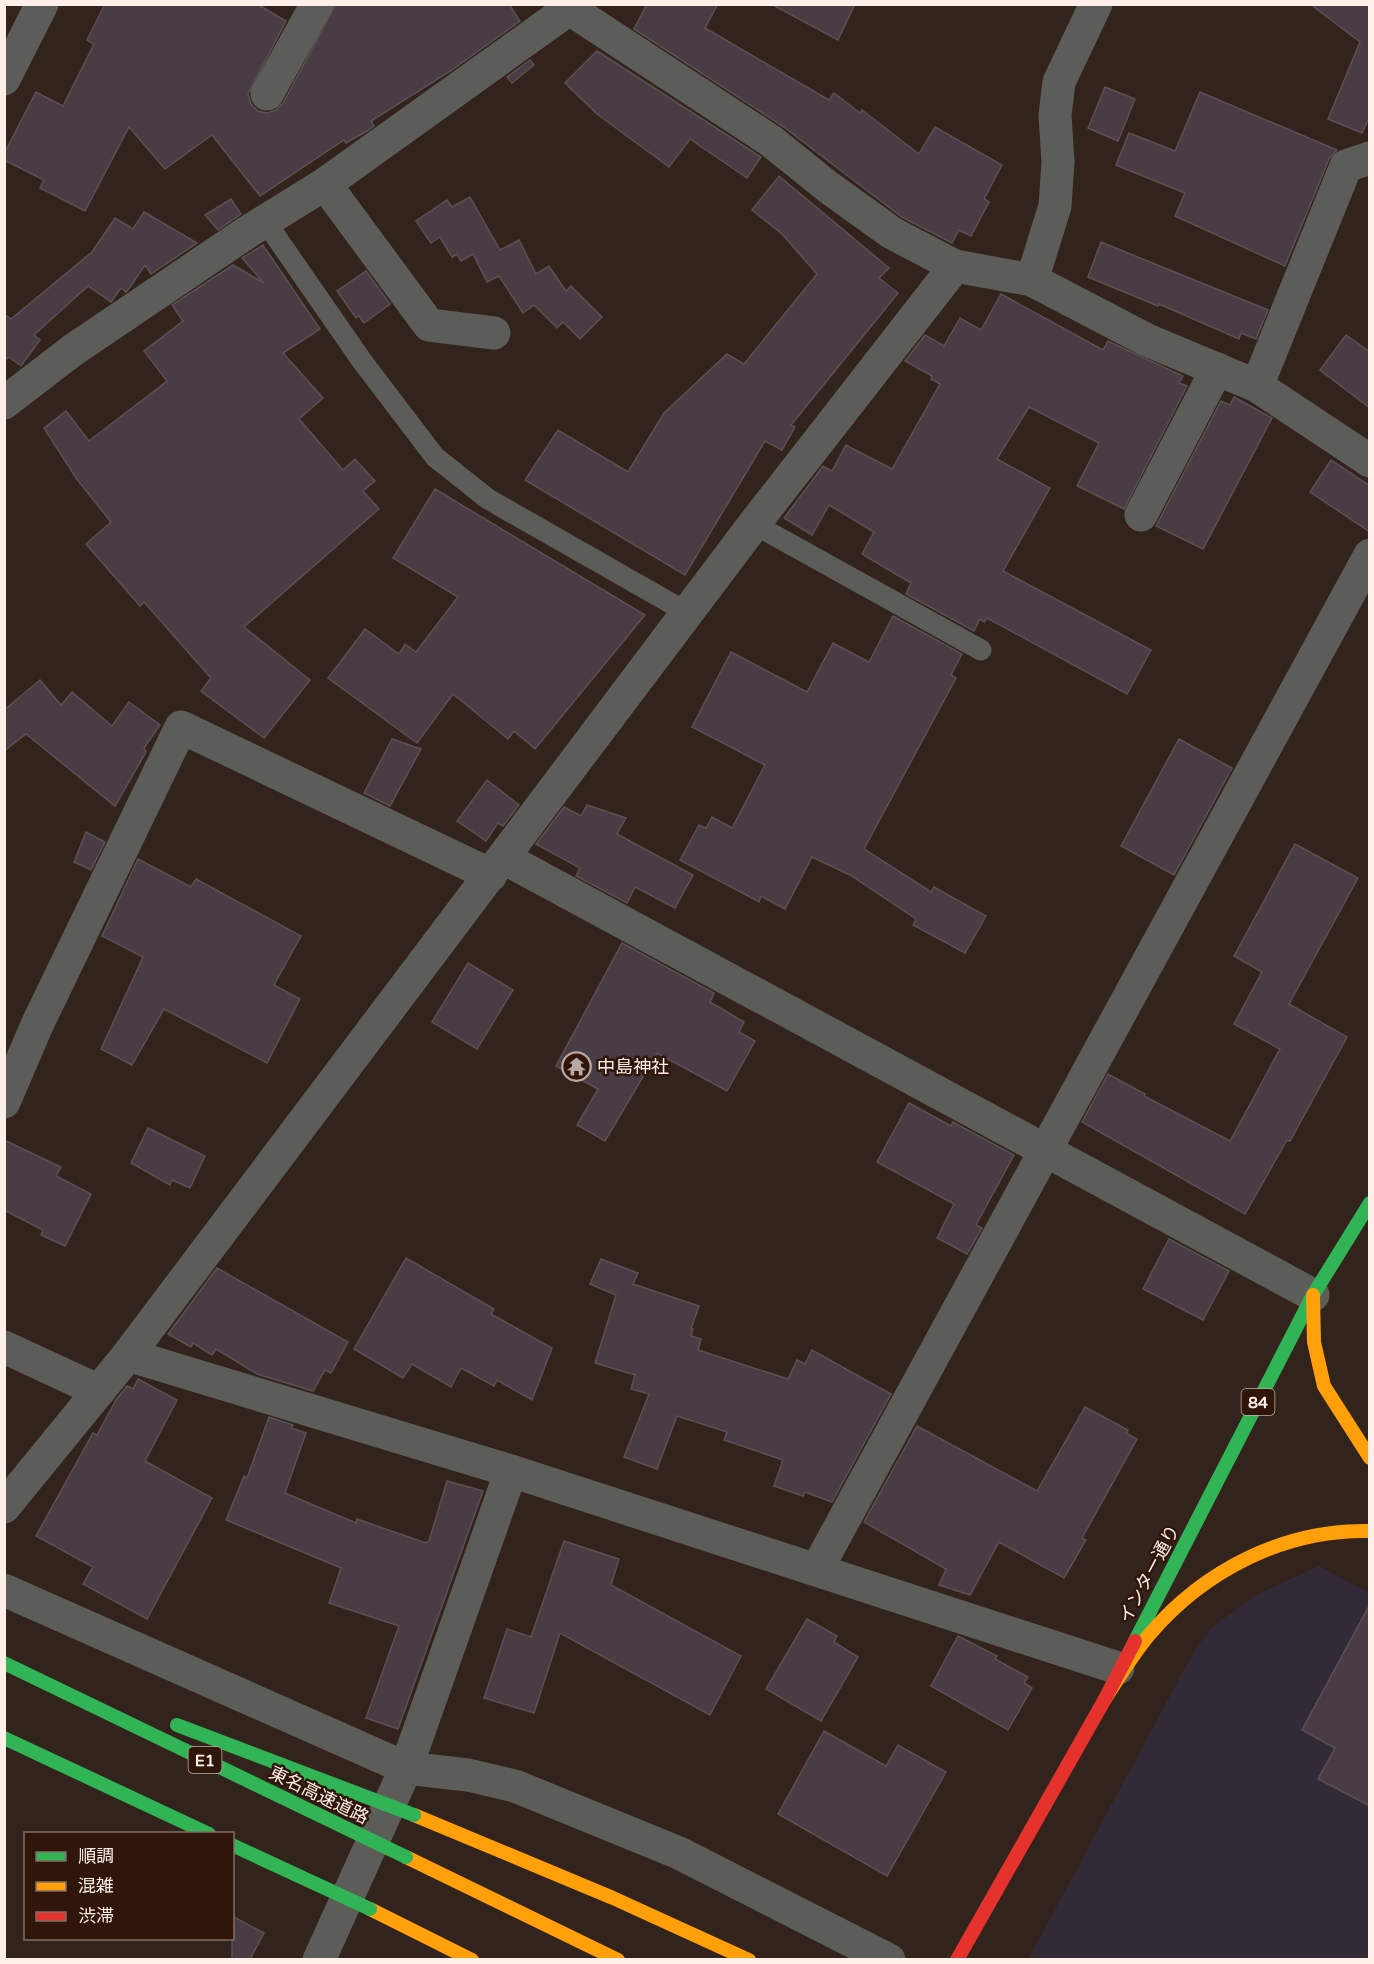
<svg xmlns="http://www.w3.org/2000/svg" width="1374" height="1964" font-family="'Varela Round','Noto Sans JP',sans-serif">
	<rect width="100%" height="100%" fill="#32241c"/>
	<path fill="#332a37" d="M1319,1566L1369,1593V1959L1028,1960L1194,1651L1212,1627L1254,1596Z"/>
	<g fill="#4a3c44" stroke="#5b5052" stroke-width="1.5">
		<path d="M105,4H257L286,21L248,94L251,104L258,111L267,113L276,110L283,103L336,4H509L520,21L452,70L371,121L374,126L367,131L346,143L344,140L260,196L212,135L165,169L129,127L85,211L40,188L44,180L4,160V154L36,92L63,106L94,44L87,40Z"/>
		<path d="M647,4H718L705,28L829,100L834,93L860,113L862,110L919,154L935,127L1002,165L984,199L989,202L971,236L959,230L952,243L902,217L781,125L634,29Z"/>
		<path d="M771,4H855L838,40Z"/>
		<path d="M1310,4H1370V116L1362,133L1328,119L1360,42Z"/>
		<path d="M597,51L761,157L747,178L690,139L669,167L597,114L565,83Z"/>
		<path d="M530,60L534,65L512,83L507,77Z"/>
		<path d="M1105,87L1135,99L1118,141L1088,128Z"/>
		<path d="M1200,92L1337,150L1329,159L1285,266L1175,216L1185,193L1116,165L1129,133L1175,151Z"/>
		<path d="M779,176L889,268L879,278L898,293L791,425L795,427L782,450L765,441L685,575L525,480L558,430L628,472L664,413L727,354L744,364L817,274L782,234L752,210Z"/>
		<path d="M470,197L500,250L519,240L536,274L549,266L566,291L571,286L602,317L580,339L563,322L557,328L534,305L523,313L499,276L487,282L473,254L461,261L457,254L452,257L440,237L431,243L416,221L447,200L452,207Z"/>
		<path d="M231,199L241,214L218,230L205,215Z"/>
		<path d="M144,212L197,243L151,274L145,265L128,290L126,292L121,288L111,302L88,286L34,335L40,340L21,366L9,357L4,361V314L11,319L92,252L115,218L133,229Z"/>
		<path d="M1101,242L1268,310L1256,339L1241,333L1239,339L1159,304L1158,306L1088,277Z"/>
		<path d="M263,245L320,329L283,353L323,398L299,419L343,470L355,459L375,481L363,491L379,509L244,627L310,680L264,738L201,691L211,678L144,602L140,606L86,544L111,522L76,478L44,428L66,411L89,441L167,381L144,351L183,321L172,305L233,265L264,283L242,258Z"/>
		<path d="M366,271L390,304L364,323L359,316L356,318L337,291Z"/>
		<path d="M1001,294L1103,350L1108,341L1174,372L1183,376L1179,383L1187,386L1124,509L1077,486L1099,443L1029,407L997,459L1050,488L1003,571L1151,650L1127,694L987,618L984,622L980,619L974,631L906,594L911,583L862,554L874,532L829,505L812,535L784,518L823,466L832,471L846,445L892,469L940,384L931,379L932,376L905,361L925,335L944,346L960,318L981,330Z"/>
		<path d="M1346,335L1370,352V408L1320,370Z"/>
		<path d="M1234,397L1272,418L1203,549L1156,526L1221,401L1230,405Z"/>
		<path d="M1331,460L1370,486V532L1310,492Z"/>
		<path d="M435,489L645,615L535,749L514,731L508,739L453,694L417,743L328,678L365,629L399,654L405,644L416,652L458,597L393,558Z"/>
		<path d="M893,616L962,654L951,675L956,678L864,849L931,892L934,887L986,916L965,953L913,925L916,919L850,875L812,857L785,909L761,896L759,902L680,860L699,825L706,828L712,817L732,828L765,765L692,727L731,652L807,692L833,643L869,662Z"/>
		<path d="M40,680L61,705L72,692L112,726L129,702L160,725L144,748L146,752L115,806L26,734L4,751V710Z"/>
		<path d="M392,739L421,749L390,806L364,793Z"/>
		<path d="M1179,739L1232,768L1174,875L1121,846Z"/>
		<path d="M487,780L519,805L503,826L498,823L486,841L457,821Z"/>
		<path d="M587,805L626,818L617,834L693,875L675,908L635,887L627,903L576,876L580,868L536,844L564,807L581,816Z"/>
		<path d="M86,832L105,842L91,870L74,862Z"/>
		<path d="M1295,844L1358,878L1289,1004L1347,1037L1290,1141L1287,1140L1245,1214L1082,1122L1108,1074L1145,1094L1144,1096L1230,1141L1280,1049L1234,1024L1262,972L1234,956Z"/>
		<path d="M138,859L191,887L196,879L301,936L274,985L300,999L267,1063L164,1009L132,1065L101,1049L143,957L102,936Z"/>
		<path d="M622,943L714,993L710,1002L744,1022L739,1032L755,1041L727,1091L657,1053L605,1141L577,1125L598,1089L556,1066Z"/>
		<path d="M468,963L513,990L477,1049L432,1022Z"/>
		<path d="M909,1103L951,1126L953,1122L1014,1155L976,1225L982,1228L967,1254L937,1238L954,1204L877,1162Z"/>
		<path d="M148,1128L205,1156L190,1188L172,1180L170,1185L131,1163Z"/>
		<path d="M4,1140L61,1167L56,1176L91,1194L65,1246L41,1235L43,1230L4,1210Z"/>
		<path d="M1169,1239L1229,1271L1203,1320L1143,1289Z"/>
		<path d="M406,1258L494,1309L491,1314L552,1348L532,1400L497,1380L494,1386L461,1368L451,1387L412,1364L403,1378L354,1349Z"/>
		<path d="M601,1259L638,1273L633,1284L699,1306L691,1329H693L691,1336L701,1339L698,1350L788,1379L797,1360L805,1364L812,1350L891,1394L832,1502L805,1492L803,1496L774,1486L783,1460L724,1440L727,1432L677,1416L657,1469L624,1457L649,1394L631,1389L635,1375L595,1363L616,1295L590,1284Z"/>
		<path d="M217,1268L348,1342L331,1373L325,1370L313,1391L257,1374L216,1349L212,1355L193,1343L191,1347L168,1334Z"/>
		<path d="M138,1379L177,1400L145,1461L212,1498L147,1619L83,1584L93,1567L36,1536L93,1433L97,1435L116,1400L127,1386L133,1389Z"/>
		<path d="M1085,1407L1128,1430L1126,1433L1137,1439L1082,1538L1086,1540L1064,1578L999,1542L970,1595L939,1585L946,1569L864,1522L917,1426L1037,1491Z"/>
		<path d="M269,1417L293,1425L291,1428L306,1433L285,1493L356,1523L357,1519L426,1543L429,1541L447,1481L483,1491L398,1729L366,1718L399,1626L329,1603L341,1568L226,1520L244,1476L247,1478Z"/>
		<path d="M564,1541L619,1559L611,1585L741,1656L710,1715L560,1633L534,1713L484,1698L507,1629L531,1637Z"/>
		<path d="M1370,1604V1806L1318,1779L1335,1748L1302,1730Z"/>
		<path d="M807,1619L837,1636L834,1642L858,1657L821,1721L766,1689Z"/>
		<path d="M958,1636L997,1656L995,1659L1028,1677L1024,1683L1032,1688L1008,1730L931,1686Z"/>
		<path d="M824,1731L886,1766L898,1745L946,1772L887,1876L778,1814Z"/>
		<path d="M232,1916L264,1933L250,1959H232Z"/>
	</g>
	<g fill="none" stroke-linecap="round" stroke-linejoin="round">
		<g stroke="#5c5d58" stroke-width="21">
			<path d="M265,221L362,361L435,457L488,499L688,613"/>
			<path d="M754,524L981,650"/>
		</g>
		<g stroke="#5c5d58" stroke-width="33">
			<path d="M562,4L771,141L828,187L892,233L955,266"/>
			<path d="M4,79L42,4"/>
			<path d="M267,94L317,4"/>
			<path d="M325,184L429,325L494,333"/>
			<path d="M1032,280L1055,206L1058,162L1055,115L1059,82L1096,4"/>
			<path d="M1257,386L1346,166L1370,158"/>
			<path d="M4,403L73,350L249,231L325,184L576,4"/>
			<path d="M1141,515L1217,369"/>
			<path d="M504,858L1313,1295"/>
			<path d="M4,1102L37,1025L181,727L491,875"/>
			<path d="M4,1347L99,1391"/>
			<path d="M128,1355L511,1471L1118,1668"/>
			<path d="M4,1507L128,1355L754,524L955,266L1032,280L1147,340L1257,386L1370,461"/>
			<path d="M817,1569L1370,555"/>
			<path d="M4,1590L406,1768L468,1775L515,1786L679,1853L889,1960"/>
			<path d="M319,1960L406,1768L511,1471"/>
		</g>
		<g stroke="#30b455" stroke-width="14">
			<path d="M1135,1641L1313,1295L1370,1203"/>
			<path d="M4,1738L209,1834"/>
		</g>
		<g stroke="#ff9f0a" stroke-width="14">
			<path d="M1313,1295L1314,1342L1324,1386L1370,1458"/>
			<path d="M1105,1699C1119,1677 1133,1654 1149,1635C1204,1570 1285,1529 1370,1531"/>
			<path d="M414,1815L613,1898L749,1960"/>
			<path d="M406,1857L618,1960"/>
			<path d="M370,1909L472,1960"/>
		</g>
		<path stroke="#e5322d" stroke-width="14" d="M957,1960L1105,1699L1135,1641"/>
		<g stroke="#30b455" stroke-width="14">
			<path d="M4,1663L406,1857"/>
			<path d="M177,1725L414,1815"/>
			<path d="M232,1845L370,1909"/>
		</g>
	</g>
	<defs>
		<symbol id="temple-ring" viewBox="-11 -11 22 22"><circle r="9.5" fill="#30160a" stroke="#b7a8a1" stroke-width="1.5"/><path d="M0-6L5-2H3V0L6.5 2.5H4V6H1.5V3h-3V6H-4V2.5H-6.5L-3 0V-2H-5Z" fill="#b7a8a1"/></symbol>
	</defs>
	<g fill-rule="evenodd">
		<use href="#temple-ring" x="560" y="1050" width="33" height="33"/>
	</g>
	<g text-anchor="middle" stroke-width="5" stroke-linejoin="round" paint-order="stroke">
		<g fill="#30160a" stroke="#c0aea5" stroke-width="1.5">
			<rect x="1241.5" y="1389" width="33" height="26" rx="4.5"/>
			<rect x="188.5" y="1747" width="33" height="26" rx="4.5"/>
		</g>
		<g font-size="16" font-weight="bold" fill="#feefe8">
			<text x="1258" y="1408">84</text>
			<text x="205" y="1766">E1</text>
		</g>
		<g font-size="18" fill="#feefe8" stroke="#30160a" text-anchor="start">
			<text x="597" y="1073">中島神社</text>
		</g>
		<g font-size="18" fill="#feefe8" stroke="#30160a">
			<text transform="translate(1149 1574) rotate(-62)" y="6">インター通り</text>
			<text transform="translate(319 1795) rotate(26)" y="6">東名高速道路</text>
		</g>
	</g>
	<rect width="1374" height="1964" fill="none" stroke="#feefe8" stroke-width="12"/>
	<rect x="24" y="1832" width="210" height="108" fill="#30160a" stroke="#826d63" stroke-width="1.5"/>
	<rect x="36" y="1852" width="30" height="9" fill="#30b455" stroke="#826d63" stroke-width="1.5"/>
	<text x="78" y="1862" font-size="18" fill="#feefe8">順調</text>
	<rect x="36" y="1882" width="30" height="9" fill="#ff9f0a" stroke="#826d63" stroke-width="1.5"/>
	<text x="78" y="1892" font-size="18" fill="#feefe8">混雑</text>
	<rect x="36" y="1912" width="30" height="9" fill="#e5322d" stroke="#826d63" stroke-width="1.5"/>
	<text x="78" y="1922" font-size="18" fill="#feefe8">渋滞</text>
</svg>
